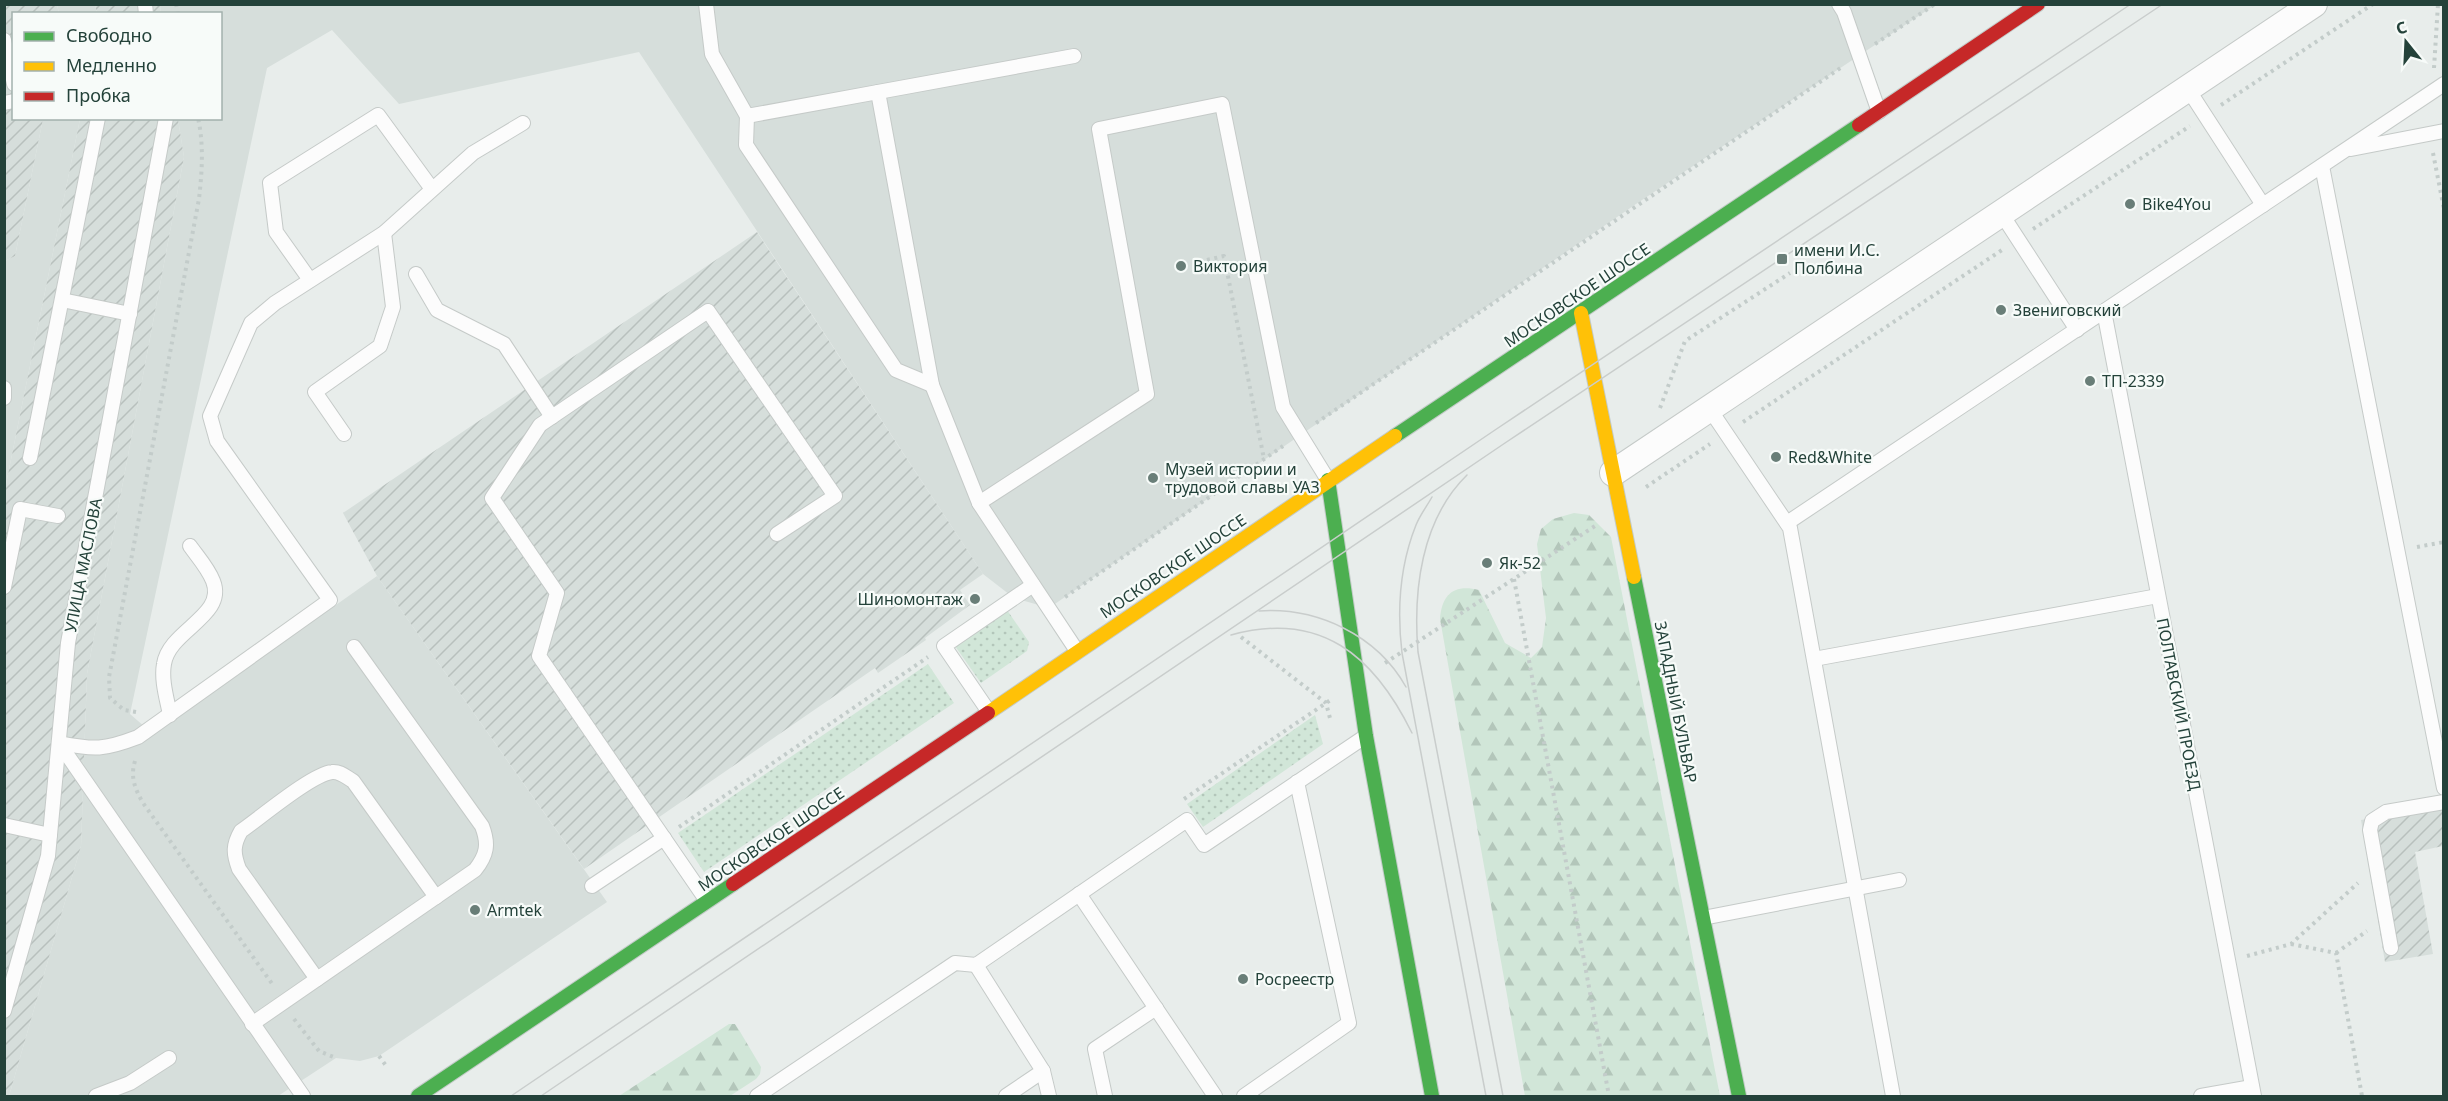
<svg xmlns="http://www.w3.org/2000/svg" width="2448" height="1101" font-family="'Noto Sans',sans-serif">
	<defs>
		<pattern id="industrial-furrows" width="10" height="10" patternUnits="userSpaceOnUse" patternTransform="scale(1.5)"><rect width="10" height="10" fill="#d6dedb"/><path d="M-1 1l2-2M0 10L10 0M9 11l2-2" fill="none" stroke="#b8c0bd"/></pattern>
		<pattern id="grass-dots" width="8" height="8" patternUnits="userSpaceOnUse" patternTransform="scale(1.5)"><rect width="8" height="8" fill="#d1e6d8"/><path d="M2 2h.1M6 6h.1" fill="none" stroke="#b3c6ba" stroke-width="1.8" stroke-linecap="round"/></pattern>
		<pattern id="forest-firs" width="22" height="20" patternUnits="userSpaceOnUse" patternTransform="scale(1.5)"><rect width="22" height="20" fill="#d1e6d8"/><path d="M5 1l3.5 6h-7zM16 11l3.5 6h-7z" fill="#b3c6ba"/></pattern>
	</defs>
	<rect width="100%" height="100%" fill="#e8edeb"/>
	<g fill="#d6dedb">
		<path d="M57,5H95L97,13H59Z"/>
		<path d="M160,5H1935L1636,204L1049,608L1014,598L983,574L639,52L399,104L332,30L267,68L130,714L153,734L377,576L607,902L379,1056L360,1061L336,1058L278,1096H9L81,846L87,674L184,157L178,119L220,118V14L161,13Z"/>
		<path d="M43,119H80L5,489V261L15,256Z"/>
	</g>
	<g fill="url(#industrial-furrows)">
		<path d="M5,5H57L59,13L14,14V118L43,119L15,256L5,261Z"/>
		<path d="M95,5H160L161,13H97Z"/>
		<path d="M80,119H178L184,157L87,674L81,846L9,1096H5V489Z"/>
		<path d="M757,232L983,574L960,590L970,605L925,638L926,640L878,673L875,668L584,869L377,576L343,513Z"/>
		<path d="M2443,805V846L2415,852L2433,954L2385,962L2361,820Z"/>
	</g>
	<g fill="url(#grass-dots)">
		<path d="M1007,610L1029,642L1027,651L981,683L955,646Z"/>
		<path d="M928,664L954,703L704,872L678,833Z"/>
		<path d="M1315,715L1323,744L1203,827L1187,804Z"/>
	</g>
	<g fill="url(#forest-firs)">
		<path d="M1574,513L1589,515L1611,537L1720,1096H1525L1440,619C1442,594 1454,584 1479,590L1505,643L1531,658L1542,647L1546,618L1537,544L1541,529L1553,519Z"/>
		<path d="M729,1024H735L739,1030L761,1067L760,1074L756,1079L730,1096H619Z"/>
	</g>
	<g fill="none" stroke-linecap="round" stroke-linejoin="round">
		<defs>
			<g id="lane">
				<path d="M145,4L146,14"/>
				<path d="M706,4L712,54L747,116L878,92L932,385L979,503"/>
				<path d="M1839,4L1844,12L1879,112"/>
				<path d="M4,40L14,84"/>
				<path d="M2188,89L2263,205"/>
				<path d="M878,92L1074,56"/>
				<path d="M4,103L14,101"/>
				<path d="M747,116L746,145L896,370L932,385"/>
				<path d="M2351,149L2444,131"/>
				<path d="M2322,166L2444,788"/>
				<path d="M2001,213L2077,330"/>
				<path d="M416,274L437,310L504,344L552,417"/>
				<path d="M310,280L276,232L270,183L378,115L432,189"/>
				<path d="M62,300L130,314"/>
				<path d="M2104,311L2254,1096"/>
				<path d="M4,388V398"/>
				<path d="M1709,408L1790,528L1893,1096"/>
				<path d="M344,434L315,392L380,346L393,307L384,233"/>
				<path d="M30,458L98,118"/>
				<path d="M1787,523L2444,84"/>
				<path d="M4,587L20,509L58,516"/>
				<path d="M1077,651L979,503L1147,394L1099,129L1222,104L1283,407L1328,480"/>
				<path d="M1814,659L2158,596"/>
				<path d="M989,712L944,646L1033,585"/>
				<path d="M170,715C167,699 161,680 164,664C169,630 227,616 213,581C208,568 197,556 190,546"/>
				<path d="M59,743C95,750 104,750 138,737L330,600L217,441L210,416L251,323L275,303L384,233L473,153L523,123"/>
				<path d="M59,743L303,1096"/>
				<path d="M4,825L50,835"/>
				<path d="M592,886L664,838"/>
				<path d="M1079,894L1215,1096"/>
				<path d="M707,901L539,656L557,593L492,498L540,425L708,311L835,496L777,534"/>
				<path d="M1703,918L1899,880"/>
				<path d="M2391,948L2370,830L2372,821L2386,812L2444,802"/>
				<path d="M976,965L1043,1071L1006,1096"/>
				<path d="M317,979L239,869C233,853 233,845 241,831C260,818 312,774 332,772C340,771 346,777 353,781L436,897"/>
				<path d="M4,1011L48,856L68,643L166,118"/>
				<path d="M252,1024L475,870C487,855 489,844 482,826L354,647"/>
				<path d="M1043,1071L1049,1096"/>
				<path d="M96,1096L130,1083L169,1058"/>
				<path d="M757,1096L955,963L976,965L1187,820L1204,845L1366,736"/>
				<path d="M1105,1096L1095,1049L1156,1008"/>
				<path d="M1244,1096L1349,1023L1297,782"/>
				<path d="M2201,1096L2252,1087"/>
			</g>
			<path id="street" d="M1613,473L2314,4"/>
			<g id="fast">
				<path d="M1395,436L1859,125"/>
				<path d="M1328,480L1366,736L1432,1096"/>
				<path d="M1634,577L1739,1096"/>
				<path d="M418,1096L733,884"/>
			</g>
			<g id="slow">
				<path d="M1581,313L1634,577"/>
				<path d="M988,713L1395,436"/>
			</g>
			<g id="jam">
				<path d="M1859,125L2038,4"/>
				<path d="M733,884L988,713"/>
			</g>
		</defs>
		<use href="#lane" stroke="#c5cac8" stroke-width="16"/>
		<use href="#street" stroke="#c5cac8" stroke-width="28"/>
		<use href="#fast" stroke="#c3cbc8" stroke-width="16"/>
		<use href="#slow" stroke="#c3cbc8" stroke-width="16"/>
		<use href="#jam" stroke="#c3cbc8" stroke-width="16"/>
		<g stroke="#c3ccca" stroke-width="4" stroke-dasharray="3 4.5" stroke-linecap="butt">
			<path d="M176,4L178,14"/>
			<path d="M1875,44L1935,4"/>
			<path d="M2434,68L2438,4"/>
			<path d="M2221,105L2373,4"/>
			<path d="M2433,153L2444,209"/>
			<path d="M2033,229L2190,126"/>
			<path d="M1207,260L1224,256L1264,459"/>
			<path d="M1660,408L1685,341L1790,273"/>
			<path d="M1743,422L2002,250"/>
			<path d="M1316,423L1842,67"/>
			<path d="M1646,487L1710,444"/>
			<path d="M2417,547L2444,542"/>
			<path d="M1514,579L1609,1096"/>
			<path d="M1065,597L1283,446"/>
			<path d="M1241,637L1326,703L1331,722"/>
			<path d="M1385,663L1595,526"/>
			<path d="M136,712L124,710L110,698L109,677L199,199C202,172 204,145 198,118"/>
			<path d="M135,761C130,777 135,789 143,803L273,985"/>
			<path d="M1184,799L1332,699"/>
			<path d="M679,827L928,657"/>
			<path d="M2291,944L2336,953L2362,1096"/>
			<path d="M2336,953L2367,931"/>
			<path d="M2247,956L2291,944L2358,883"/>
			<path d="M294,1019L319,1051L336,1058"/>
			<path d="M379,1056L387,1067"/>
		</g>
		<use href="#lane" stroke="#fcfcfc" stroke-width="14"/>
		<use href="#street" stroke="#fcfcfc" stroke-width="26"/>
		<use href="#fast" stroke="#4caf50" stroke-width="14"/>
		<use href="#slow" stroke="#ffc107" stroke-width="14"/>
		<use href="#jam" stroke="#c62828" stroke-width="14"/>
		<g stroke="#c9cdcc" stroke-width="1.5">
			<path d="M1467,475C1421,520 1413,591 1418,652L1503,1096"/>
			<path d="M1432,497C1427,506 1420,515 1416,525C1400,565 1397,611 1402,653L1486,1096"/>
			<path d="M1259,611C1317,607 1377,635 1406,687"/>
			<path d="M1231,635C1321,610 1374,656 1412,733"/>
			<path d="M511,1096L1495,430L2131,4"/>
			<path d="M541,1096L1505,443L2163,4"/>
		</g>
	</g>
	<g fill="#697e78" stroke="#f7fbf9" stroke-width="2">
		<circle cx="2130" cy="204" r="6"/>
		<rect x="1776" y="253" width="12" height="12" rx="3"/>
		<circle cx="1181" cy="266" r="6"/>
		<circle cx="2001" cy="310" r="6"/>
		<circle cx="2090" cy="381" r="6"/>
		<circle cx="1776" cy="457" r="6"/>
		<circle cx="1153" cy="478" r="6"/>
		<circle cx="1487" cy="563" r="6"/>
		<circle cx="975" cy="599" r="6"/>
		<circle cx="475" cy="910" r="6"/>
		<circle cx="1243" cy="979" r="6"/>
	</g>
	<g text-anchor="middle" stroke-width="4.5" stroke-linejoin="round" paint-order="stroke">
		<g font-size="16" fill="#24423a" stroke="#f7fbf9" text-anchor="start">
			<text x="2142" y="210">Bike4You</text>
			<text x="1794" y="256">имени И.С.<tspan x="1794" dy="18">Полбина</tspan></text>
			<text x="1193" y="272">Виктория</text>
			<text x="2013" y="316">Звениговский</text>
			<text x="2102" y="387">ТП-2339</text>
			<text x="1788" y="463">Red&amp;White</text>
			<text x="1165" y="475">Музей истории и<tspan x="1165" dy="18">трудовой славы УАЗ</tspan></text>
			<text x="1499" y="569">Як-52</text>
			<text x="963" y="605" text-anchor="end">Шиномонтаж</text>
			<text x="487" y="916">Armtek</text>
			<text x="1255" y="985">Росреестр</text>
		</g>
		<g font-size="16" fill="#24423a" stroke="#f7fbf9">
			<text transform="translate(1577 295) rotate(-34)" y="6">МОСКОВСКОЕ ШОССЕ</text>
			<text transform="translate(83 565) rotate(-79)" y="6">УЛИЦА МАСЛОВА</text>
			<text transform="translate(1173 566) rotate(-34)" y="6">МОСКОВСКОЕ ШОССЕ</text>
			<text transform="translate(1676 702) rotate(79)" y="6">ЗАПАДНЫЙ БУЛЬВАР</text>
			<text transform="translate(2179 704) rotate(79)" y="6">ПОЛТАВСКИЙ ПРОЕЗД</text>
			<text transform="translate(771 839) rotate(-34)" y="6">МОСКОВСКОЕ ШОССЕ</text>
		</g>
	</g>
	<rect width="2448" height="1101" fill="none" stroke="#24423a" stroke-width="12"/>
	<rect x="12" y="12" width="210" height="108" fill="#f7fbf9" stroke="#a3b1ad" stroke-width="1.5"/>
	<rect x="24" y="32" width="30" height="9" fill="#4caf50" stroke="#a3b1ad" stroke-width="1.5"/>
	<text x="66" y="42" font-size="18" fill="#24423a">Свободно</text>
	<rect x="24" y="62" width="30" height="9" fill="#ffc107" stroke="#a3b1ad" stroke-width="1.5"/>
	<text x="66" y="72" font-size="18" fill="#24423a">Медленно</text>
	<rect x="24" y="92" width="30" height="9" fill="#c62828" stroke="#a3b1ad" stroke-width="1.5"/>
	<text x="66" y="102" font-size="18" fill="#24423a">Пробка</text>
	<g transform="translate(2406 42) rotate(342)" stroke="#f7fbf9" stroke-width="4.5" paint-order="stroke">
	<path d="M0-4.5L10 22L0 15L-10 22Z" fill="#24423a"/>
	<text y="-9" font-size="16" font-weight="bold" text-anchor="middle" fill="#24423a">С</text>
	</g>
</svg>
